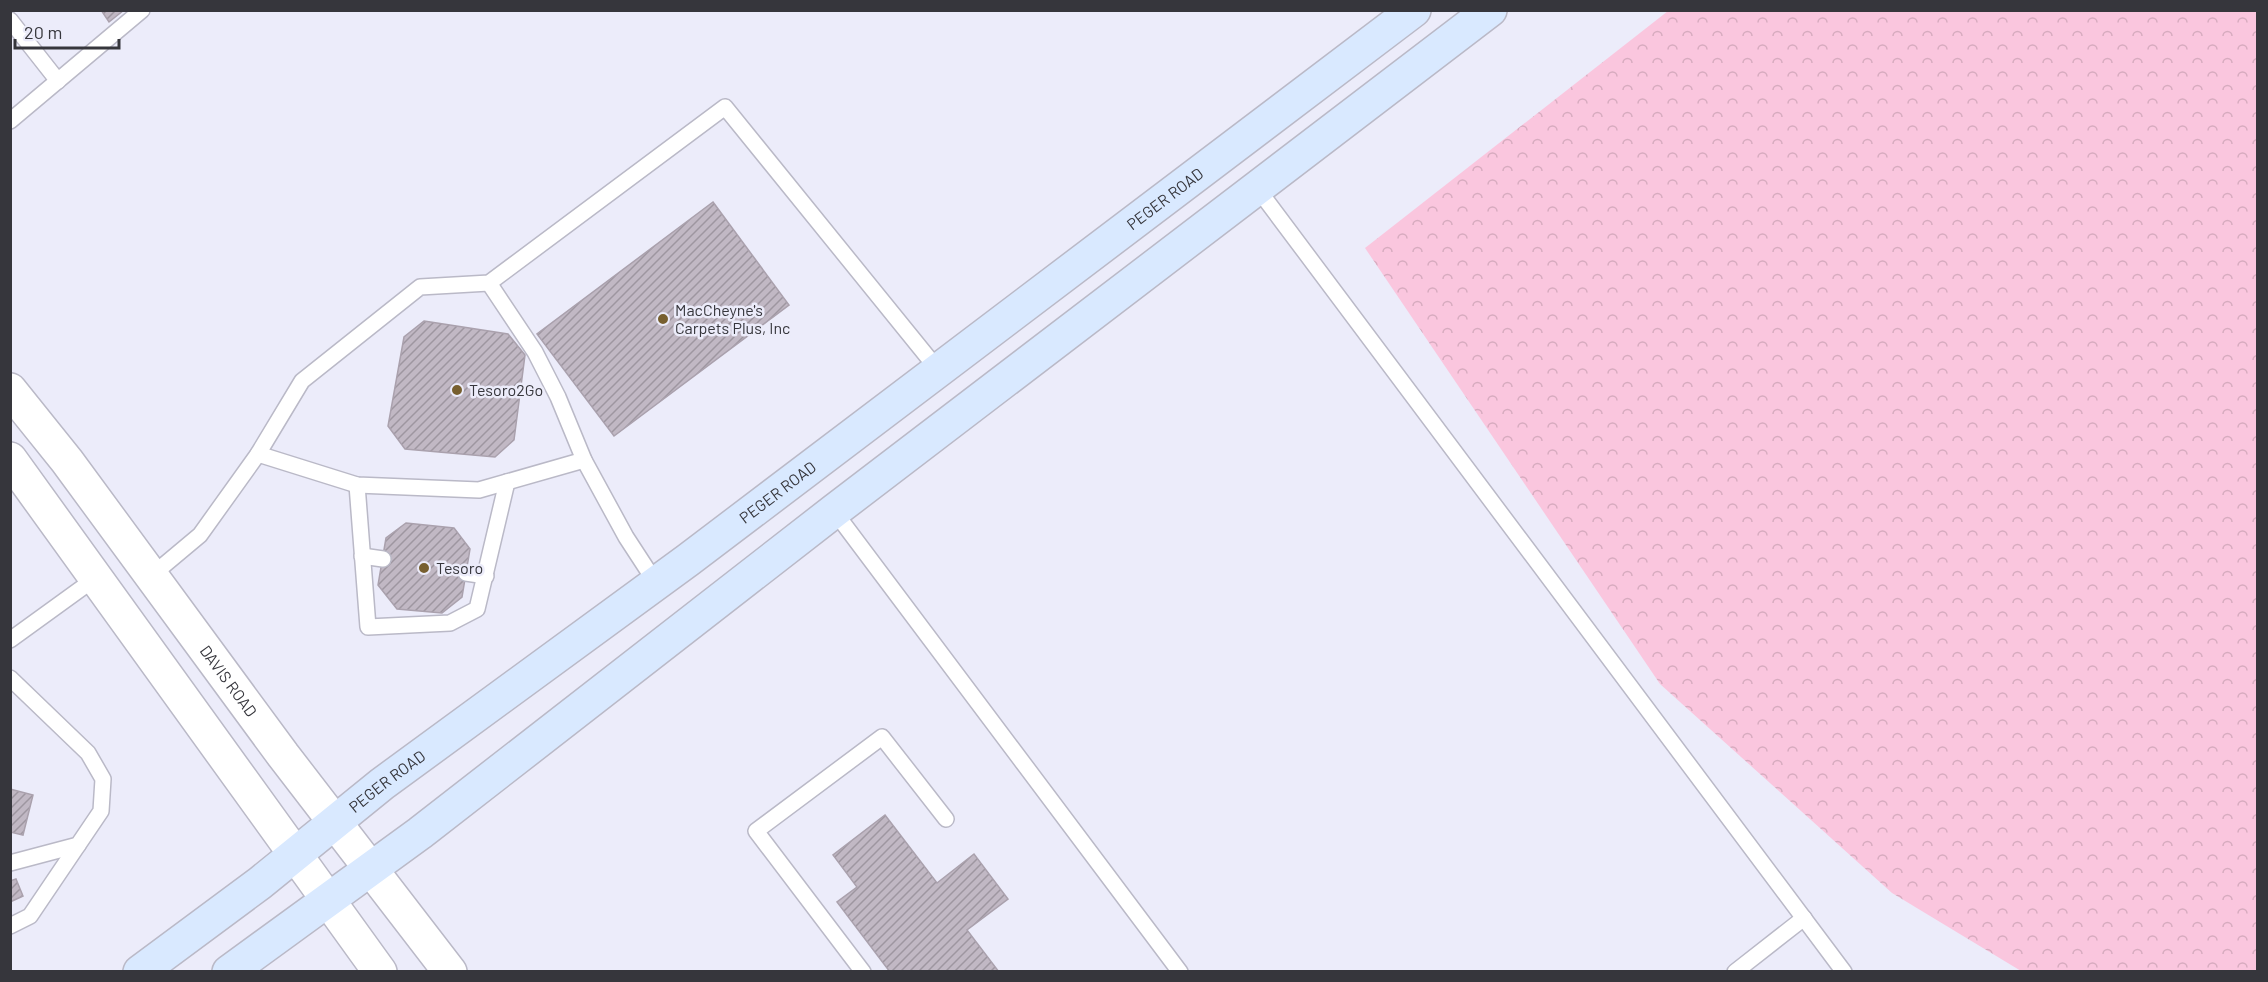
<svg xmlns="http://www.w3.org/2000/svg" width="2268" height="982" font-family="Barlow,sans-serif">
	<defs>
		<pattern id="forest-crowns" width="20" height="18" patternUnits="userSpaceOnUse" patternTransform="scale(1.5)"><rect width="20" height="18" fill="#fac6de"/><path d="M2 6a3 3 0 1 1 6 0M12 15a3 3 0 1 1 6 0" fill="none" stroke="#d7abbf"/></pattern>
		<pattern id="building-hatch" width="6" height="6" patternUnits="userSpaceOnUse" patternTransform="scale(1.5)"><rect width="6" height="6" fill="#c1b8c4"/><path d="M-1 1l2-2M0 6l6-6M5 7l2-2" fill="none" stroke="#9e96a0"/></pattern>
	</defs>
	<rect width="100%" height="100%" fill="#ececfa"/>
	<path fill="url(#forest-crowns)" d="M1668,11H2257V971H2021L1892,893L1660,684L1365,248Z"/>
	<g fill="url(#building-hatch)" stroke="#aaa1ad" stroke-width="1.5">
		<path d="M101,10H124L109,22Z"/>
		<path d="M713,202L789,305L614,436L537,334Z"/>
		<path d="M424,321L508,334L525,355L514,440L495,457L405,449L388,426L404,337Z"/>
		<path d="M406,523L454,528L470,549L462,597L442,613L397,609L378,585L386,538Z"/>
		<path d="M10,789L33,795L23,835L10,832Z"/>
		<path d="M885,815L937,883L974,854L1008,899L967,930L999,972H890L837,902L857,887L833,855Z"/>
		<path d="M16,879L23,896L10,902V881Z"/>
	</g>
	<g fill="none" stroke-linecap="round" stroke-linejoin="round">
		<defs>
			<g id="service">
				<path d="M10,20L58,81"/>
				<path d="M10,121L142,10"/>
				<path d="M1257,188L1844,972"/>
				<path d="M489,283L535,352L558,397L584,460L626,537L656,583"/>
				<path d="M258,454L357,485L479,490L584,460"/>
				<path d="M357,485L368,627L450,623L477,609L507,482"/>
				<path d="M834,511L1180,972"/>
				<path d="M362,556L383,559"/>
				<path d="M466,573L486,576"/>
				<path d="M151,576L200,535L258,454L302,381L420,287L489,283L725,107L939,371"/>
				<path d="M10,640L97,577"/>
				<path d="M10,678L88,753L103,779L101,811L78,845L10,863"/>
				<path d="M10,926L30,916L78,845"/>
				<path d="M863,972L756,831L882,737L946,819"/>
				<path d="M1735,972L1804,918"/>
			</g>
			<g id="tertiary">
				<path id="s1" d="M10,390L67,461L283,755L450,972"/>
				<path d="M10,459L380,972"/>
			</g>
			<g id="secondary">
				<path id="s2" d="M140,972L260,883L382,784L688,560L1414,10"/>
				<path d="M229,972L420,833L834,511L1490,10"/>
			</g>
		</defs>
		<use href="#service" stroke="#bab9c7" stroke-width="18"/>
		<use href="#tertiary" stroke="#bab9c7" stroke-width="36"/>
		<use href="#secondary" stroke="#bab9c7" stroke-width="36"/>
		<use href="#service" stroke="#fff" stroke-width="15"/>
		<use href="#tertiary" stroke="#fff" stroke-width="33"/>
		<use href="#secondary" stroke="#d9e9ff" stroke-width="33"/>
	</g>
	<g fill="#775f2f" stroke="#ececfa" stroke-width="2">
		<circle cx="663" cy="319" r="6"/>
		<circle cx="457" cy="390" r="6"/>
		<circle cx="424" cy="568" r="6"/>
	</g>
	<g text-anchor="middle" stroke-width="5" stroke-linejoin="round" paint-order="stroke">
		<g font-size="16" fill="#36363c" stroke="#ececfa">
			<text dy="6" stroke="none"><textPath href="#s2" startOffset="1284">PEGER ROAD</textPath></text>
			<text dy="6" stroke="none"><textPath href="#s2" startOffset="798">PEGER ROAD</textPath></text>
			<text dy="6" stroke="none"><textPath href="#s1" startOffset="364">DAVIS ROAD</textPath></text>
			<text dy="6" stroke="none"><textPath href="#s2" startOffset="312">PEGER ROAD</textPath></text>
		</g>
		<g font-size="16" fill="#36363c" stroke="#ececfa" text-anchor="start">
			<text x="675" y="316">MacCheyne's<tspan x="675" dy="18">Carpets Plus, Inc</tspan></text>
			<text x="469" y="396">Tesoro2Go</text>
			<text x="436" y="574">Tesoro</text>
		</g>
	</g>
	<rect width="2268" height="982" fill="none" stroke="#36363c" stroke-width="24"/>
	<path d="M15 39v9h104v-9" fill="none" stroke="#36363c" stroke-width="3"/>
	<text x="24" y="39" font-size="18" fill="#36363c" stroke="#ececfa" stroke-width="4.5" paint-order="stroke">20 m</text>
</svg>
